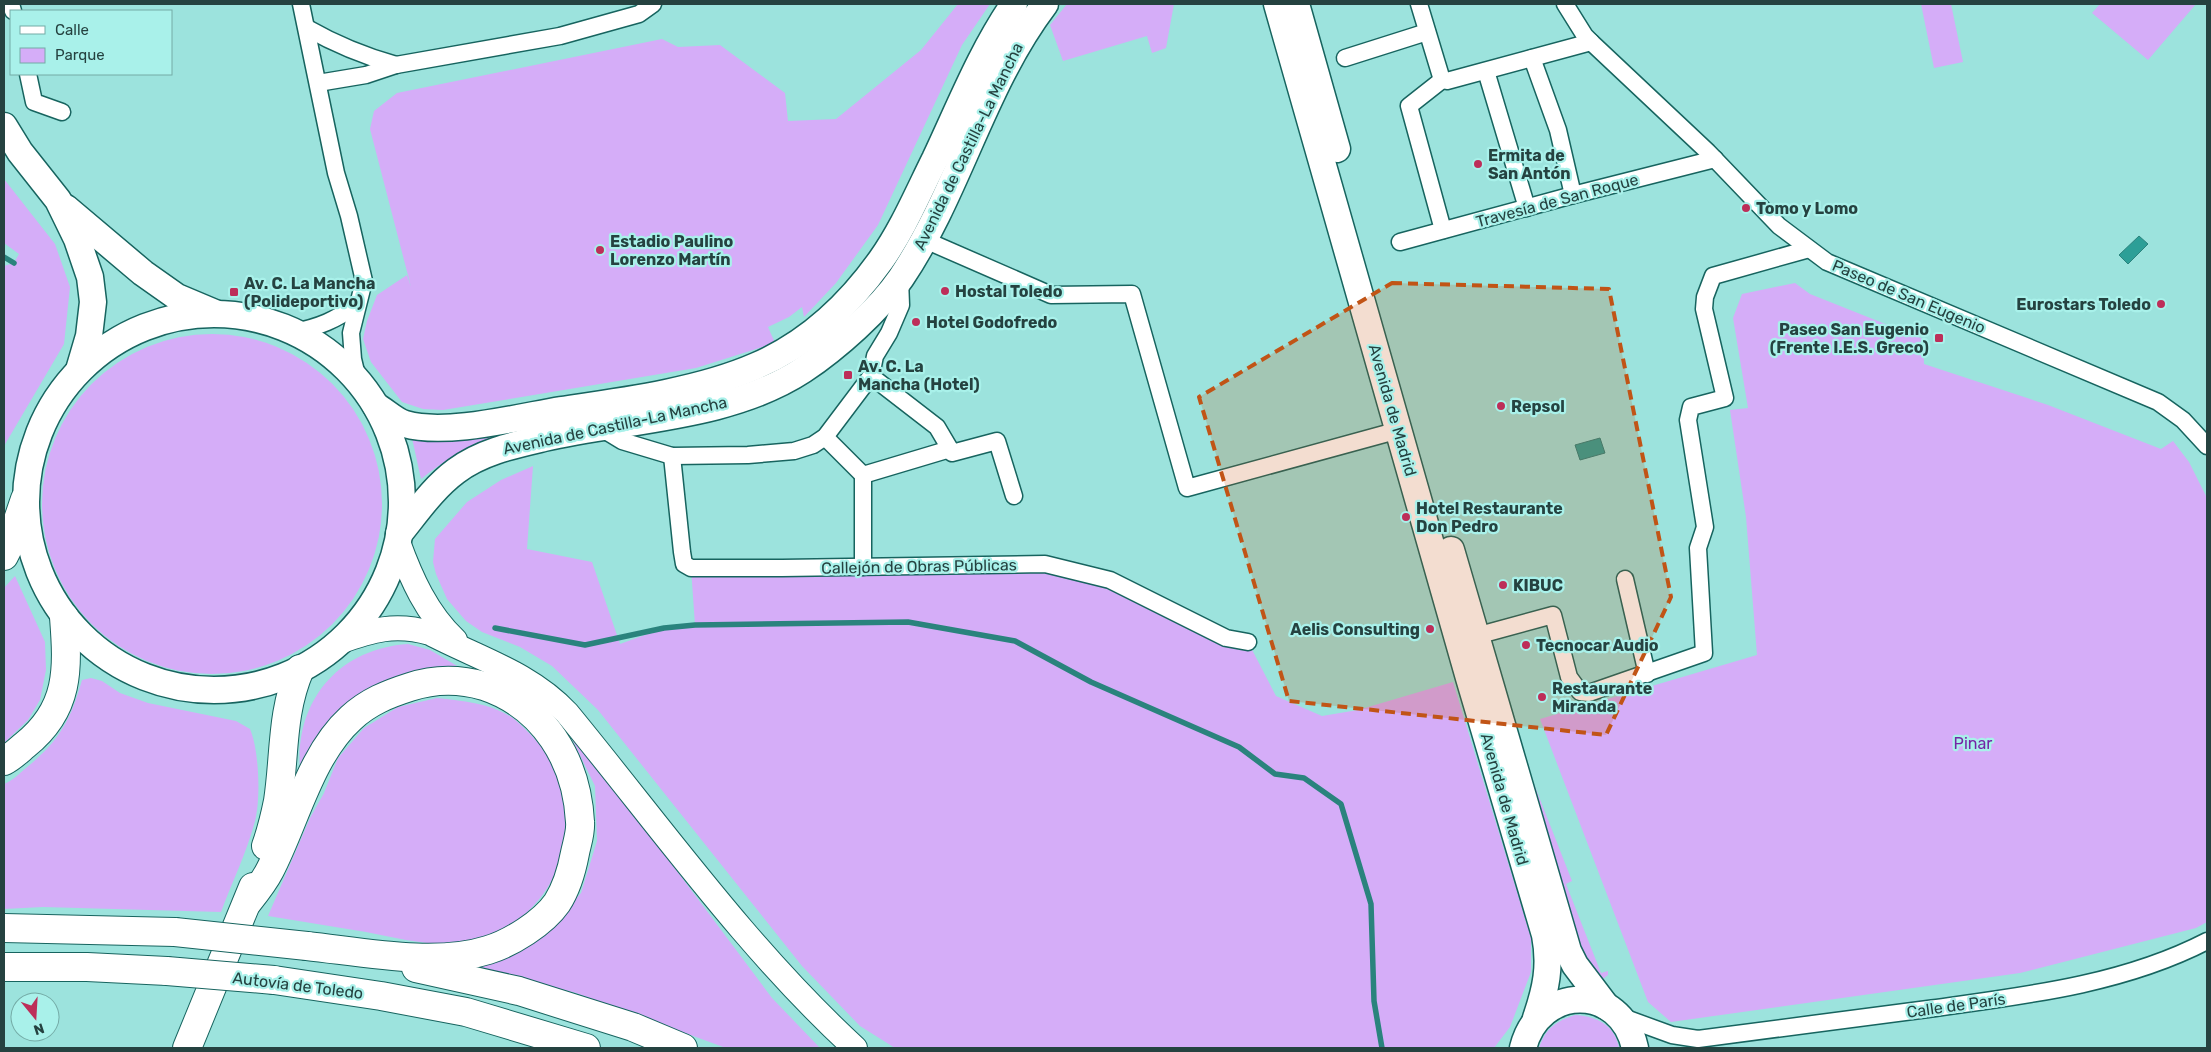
<svg xmlns="http://www.w3.org/2000/svg" width="2211" height="1052" font-family="Rubik,sans-serif">
	<rect width="100%" height="100%" fill="#9ce3dd"/>
	<g fill="#d5adf8">
		<path d="M958,4H990L962,45L878,225L836,283L804,317L802,307L789,317L768,327L775,343L696,368L443,410L423,409L402,402L371,362L363,339L367,321L377,295L407,275L411,287L370,129L374,111L397,93L662,39L678,47L720,45L785,93L788,121L836,119L921,50Z"/>
		<path d="M1067,4H1174L1166,48L1152,53L1147,36L1063,61L1050,25Z"/>
		<path d="M1921,4H1951L1963,62L1934,68Z"/>
		<path d="M2100,4H2196L2148,60L2092,13Z"/>
		<path d="M4,179L55,244L70,287L64,344L4,446V266L14,263L19,254L4,243Z"/>
		<path d="M1795,283L1810,294L1923,339L1924,364L2048,405L2161,449L2173,441L2189,462L2207,498V922L2196,928L2020,973L1671,1022L1648,1002L1540,719L1757,655L1746,517L1730,410L1748,408L1733,318L1742,294Z"/>
		<circle cx="212" cy="504" r="170"/>
		<path d="M513,428L515,433C479,443 450,455 421,479L412,438Z"/>
		<path d="M533,466L527,549L592,562L620,644L664,628L695,625L691,568L1045,564L1110,580L1248,642L1276,696L1322,716L1358,710L1453,682L1531,938V972L1510,1027L1494,1048H895L860,1026L802,966L598,710L552,666L520,647L482,632L466,621L447,599L436,574L433,562L435,539L467,502L501,480Z"/>
		<path d="M15,576L45,642L46,670L40,700L28,720L4,743V588Z"/>
		<path d="M408,644L430,650L464,670L409,677L301,779C291,707 334,649 408,644Z"/>
		<path d="M91,678L102,681L120,693L148,703L236,721L250,729C259,750 261,798 255,821C247,852 232,882 221,912L43,907L4,909V784C12,781 19,774 26,768C59,741 70,722 82,680Z"/>
		<path d="M437,698C464,701 490,703 513,718C518,722 523,727 527,731C595,794 573,905 485,938C448,952 404,939 366,932C333,927 301,921 268,916L310,818L324,793L338,758L364,728L398,707Z"/>
		<path d="M570,735L620,795L772,998L820,1048H726L576,993L473,965L548,928L581,893L597,841L595,786Z"/>
		<path d="M1525,775L1534,784L1572,881L1566,884L1601,973L1608,971V975L1600,981L1583,966Z"/>
		<path d="M1575,1015C1596,1016 1615,1025 1619,1048H1539C1545,1029 1556,1021 1575,1015Z"/>
	</g>
	<g fill="#2c9f97" stroke="#2a837d">
		<path d="M2139,236L2148,244L2128,264L2119,255Z"/>
		<path d="M1600,438L1605,453L1580,460L1575,445Z"/>
	</g>
	<g fill="none" stroke-linecap="round" stroke-linejoin="round">
		<g stroke="#2a837d" stroke-width="5.5">
			<path d="M4,257L14,263"/>
			<path d="M495,628L585,645L664,628L695,625L908,622L1015,641L1091,682L1239,747L1275,774L1304,778L1341,804L1371,904L1374,1001L1382,1048"/>
		</g>
		<defs>
			<g id="street">
				<path d="M11,4L13,11"/>
				<path d="M301,4L336,173L349,216L364,281L351,333L353,359L358,380"/>
				<path d="M1419,4L1442,80"/>
				<path d="M1565,4L1585,36L1591,42L1708,152L1779,226L1827,262L2158,402L2183,420L2207,446"/>
				<path d="M307,28C335,44 364,56 396,65"/>
				<path d="M1345,58L1427,32"/>
				<path d="M1532,58L1558,130L1573,195"/>
				<path d="M1486,71L1527,208"/>
				<path d="M28,74L34,102L62,112"/>
				<path d="M1442,80L1409,106L1443,230"/>
				<path d="M1442,80L1447,81L1591,42"/>
				<path d="M318,83L366,75L396,65L560,36L639,14L653,4"/>
				<path d="M925,240L1051,295L1132,294L1187,488L1399,430"/>
				<path d="M1400,242L1573,195L1715,159"/>
				<path d="M294,332C319,327 336,320 356,305"/>
				<path d="M599,427L622,441L672,456L748,455L794,451L813,445L825,437L871,376L875,356L889,333L901,305L900,279"/>
				<path d="M825,437L863,475L950,449L937,427L871,376"/>
				<path d="M950,449L952,453L997,441L1014,496"/>
				<path d="M672,456L682,552L684,564L691,568H782L1045,564L1110,580L1226,638L1248,642"/>
				<path d="M863,567V475"/>
				<path d="M1625,579L1647,674"/>
				<path d="M1476,636L1553,615L1569,677L1580,692L1589,693L1704,653L1698,548L1705,527L1688,420L1691,407L1725,398L1704,309L1705,297L1713,276L1809,249"/>
				<path d="M1620,1016L1672,1035L1698,1039C1775,1029 1851,1019 1928,1009C2022,996 2122,985 2207,941"/>
			</g>
			<g id="secondary">
				<path d="M398,542C411,578 427,614 455,640"/>
				<path d="M339,642C372,630 395,623 430,633C477,658 530,673 567,713C660,826 747,949 855,1048"/>
			</g>
			<g id="primary">
				<path d="M1277,4L1469,678L1545,935C1551,966 1546,989 1536,1018"/>
				<path d="M1296,4L1337,149"/>
				<path d="M4,126L20,152L58,200L77,239L90,277L93,302L89,336L79,370"/>
				<path d="M66,208L143,273L177,297L215,313"/>
				<circle cx="214" cy="502" r="188"/>
				<path d="M376,406C385,411 395,421 405,424C446,436 519,417 561,410C623,401 699,391 756,366C807,344 849,305 881,260C903,229 918,193 935,159C960,106 981,52 1014,4"/>
				<path d="M399,534C417,512 433,488 456,471C481,452 514,445 544,438C628,419 730,418 803,370C836,348 879,310 901,278C959,192 982,87 1045,4"/>
				<path d="M1451,550L1568,951L1575,965L1606,1006"/>
				<path d="M1523,1048C1539,984 1621,983 1635,1048"/>
			</g>
			<g id="highway">
				<path d="M4,556L9,546L25,499"/>
				<path d="M4,761C12,757 19,750 25,745C70,709 68,669 64,617"/>
				<path d="M266,846C271,832 275,816 278,801C285,755 281,713 300,669"/>
				<path d="M247,903C255,893 264,882 270,870C295,822 310,755 351,718C368,702 388,694 410,687C434,679 460,679 484,686C544,706 577,761 580,822C581,832 577,843 575,853C572,869 566,889 557,903C543,923 511,943 488,950C435,967 362,952 307,946"/>
				<path d="M4,928L175,932"/>
				<path d="M4,967H87L167,971"/>
				<path d="M416,968L519,991L633,1027L683,1048"/>
				<path d="M274,980L381,996L466,1012L586,1048"/>
				<path d="M187,1048L253,887"/>
			</g>
		</defs>
		<use href="#street" stroke="#17645f" stroke-width="19"/>
		<use href="#secondary" stroke="#17645f" stroke-width="26"/>
		<use href="#primary" stroke="#17645f" stroke-width="29"/>
		<use href="#highway" stroke="#17645f" stroke-width="30"/>
		<use href="#street" stroke="#fff" stroke-width="16"/>
		<use href="#secondary" stroke="#fff" stroke-width="24"/>
		<use href="#primary" stroke="#fff" stroke-width="26"/>
		<use href="#highway" stroke="#fff" stroke-width="28"/>
		<defs>
			<g id="highway-bridge">
				<path d="M175,932L307,946"/>
				<path d="M167,971L274,980"/>
			</g>
		</defs>
		<use href="#highway-bridge" stroke="#17645f" stroke-width="30" stroke-linecap="butt"/>
		<use href="#highway-bridge" stroke="#fff" stroke-width="28"/>
	</g>
	<path fill="#c15416" fill-opacity="0.2" stroke="#c15416" stroke-width="4" stroke-dasharray="10 6" stroke-linejoin="round" d="M1392,283L1609,289L1671,597L1606,735L1289,701L1199,397Z"/>
	<g fill="#bd2e59" stroke="#a9f1ea" stroke-width="2">
		<circle cx="1478" cy="164" r="5"/>
		<circle cx="1746" cy="208" r="5"/>
		<circle cx="600" cy="250" r="5"/>
		<circle cx="945" cy="291" r="5"/>
		<rect x="229" y="287" width="10" height="10" rx="2.5"/>
		<circle cx="2161" cy="304" r="5"/>
		<circle cx="916" cy="322" r="5"/>
		<rect x="1934" y="333" width="10" height="10" rx="2.5"/>
		<rect x="843" y="370" width="10" height="10" rx="2.5"/>
		<circle cx="1501" cy="406" r="5"/>
		<circle cx="1406" cy="517" r="5"/>
		<circle cx="1503" cy="585" r="5"/>
		<circle cx="1430" cy="629" r="5"/>
		<circle cx="1526" cy="645" r="5"/>
		<circle cx="1542" cy="697" r="5"/>
	</g>
	<g text-anchor="middle" stroke-width="4.5" stroke-linejoin="round" paint-order="stroke">
		<g font-size="16" fill="#254240" stroke="#a9f1ea">
			<text transform="translate(968 146) rotate(-64)" y="6">Avenida de Castilla-La Mancha</text>
			<text transform="translate(1557 200) rotate(-15)" y="6">Travesía de San Roque</text>
			<text transform="translate(1909 296) rotate(23)" y="6">Paseo de San Eugenio</text>
			<text transform="translate(1393 410) rotate(74)" y="6">Avenida de Madrid</text>
			<text transform="translate(615 425) rotate(-12)" y="6">Avenida de Castilla-La Mancha</text>
			<text transform="translate(919 566) rotate(-1)" y="6">Callejón de Obras Públicas</text>
			<text transform="translate(1505 799) rotate(74)" y="6">Avenida de Madrid</text>
			<text transform="translate(298 985) rotate(7)" y="6">Autovía de Toledo</text>
			<text transform="translate(1956 1005) rotate(-8)" y="6">Calle de París</text>
		</g>
		<g font-size="16" font-weight="bold" fill="#254240" stroke="#a9f1ea" text-anchor="start">
			<text x="1488" y="161">Ermita de<tspan x="1488" dy="18">San Antón</tspan></text>
			<text x="1756" y="214">Tomo y Lomo</text>
			<text x="610" y="247">Estadio Paulino<tspan x="610" dy="18">Lorenzo Martín</tspan></text>
			<text x="244" y="289">Av. C. La Mancha<tspan x="244" dy="18">(Polideportivo)</tspan></text>
			<text x="955" y="297">Hostal Toledo</text>
			<text x="2151" y="310" text-anchor="end">Eurostars Toledo</text>
			<text x="926" y="328">Hotel Godofredo</text>
			<text x="1929" y="335" text-anchor="end">Paseo San Eugenio<tspan x="1929" dy="18">(Frente I.E.S. Greco)</tspan></text>
			<text x="858" y="372">Av. C. La<tspan x="858" dy="18">Mancha (Hotel)</tspan></text>
			<text x="1511" y="412">Repsol</text>
			<text x="1416" y="514">Hotel Restaurante<tspan x="1416" dy="18">Don Pedro</tspan></text>
			<text x="1513" y="591">KIBUC</text>
			<text x="1420" y="635" text-anchor="end">Aelis Consulting</text>
			<text x="1536" y="651">Tecnocar Audio</text>
			<text x="1552" y="694">Restaurante<tspan x="1552" dy="18">Miranda</tspan></text>
		</g>
		<g font-size="16" fill="#7524a6" stroke="#a9f1ea">
			<text x="1973" y="749">Pinar</text>
		</g>
	</g>
	<rect width="2211" height="1052" fill="none" stroke="#254240" stroke-width="10"/>
	<rect x="10" y="10" width="162" height="65" fill="#a9f1ea" stroke="#74aba6"/>
	<rect x="20" y="26" width="25" height="8" fill="#ffffff" stroke="#74aba6"/>
	<text x="55" y="35" font-size="15" fill="#254240">Calle</text>
	<rect x="20" y="48" width="25" height="15" fill="#d5adf8" stroke="#74aba6"/>
	<text x="55" y="60" font-size="15" fill="#254240">Parque</text>
	<g transform="translate(35 1017) rotate(162)"><circle r="24" fill="#a9f1ea" stroke="#74aba6"/>
	<path d="M0-4L9 19L0 12L-9 19Z" fill="#bd2e59"/>
	<text y="-8" font-size="14" font-weight="bold" text-anchor="middle" fill="#254240">N</text>
	</g>
</svg>
